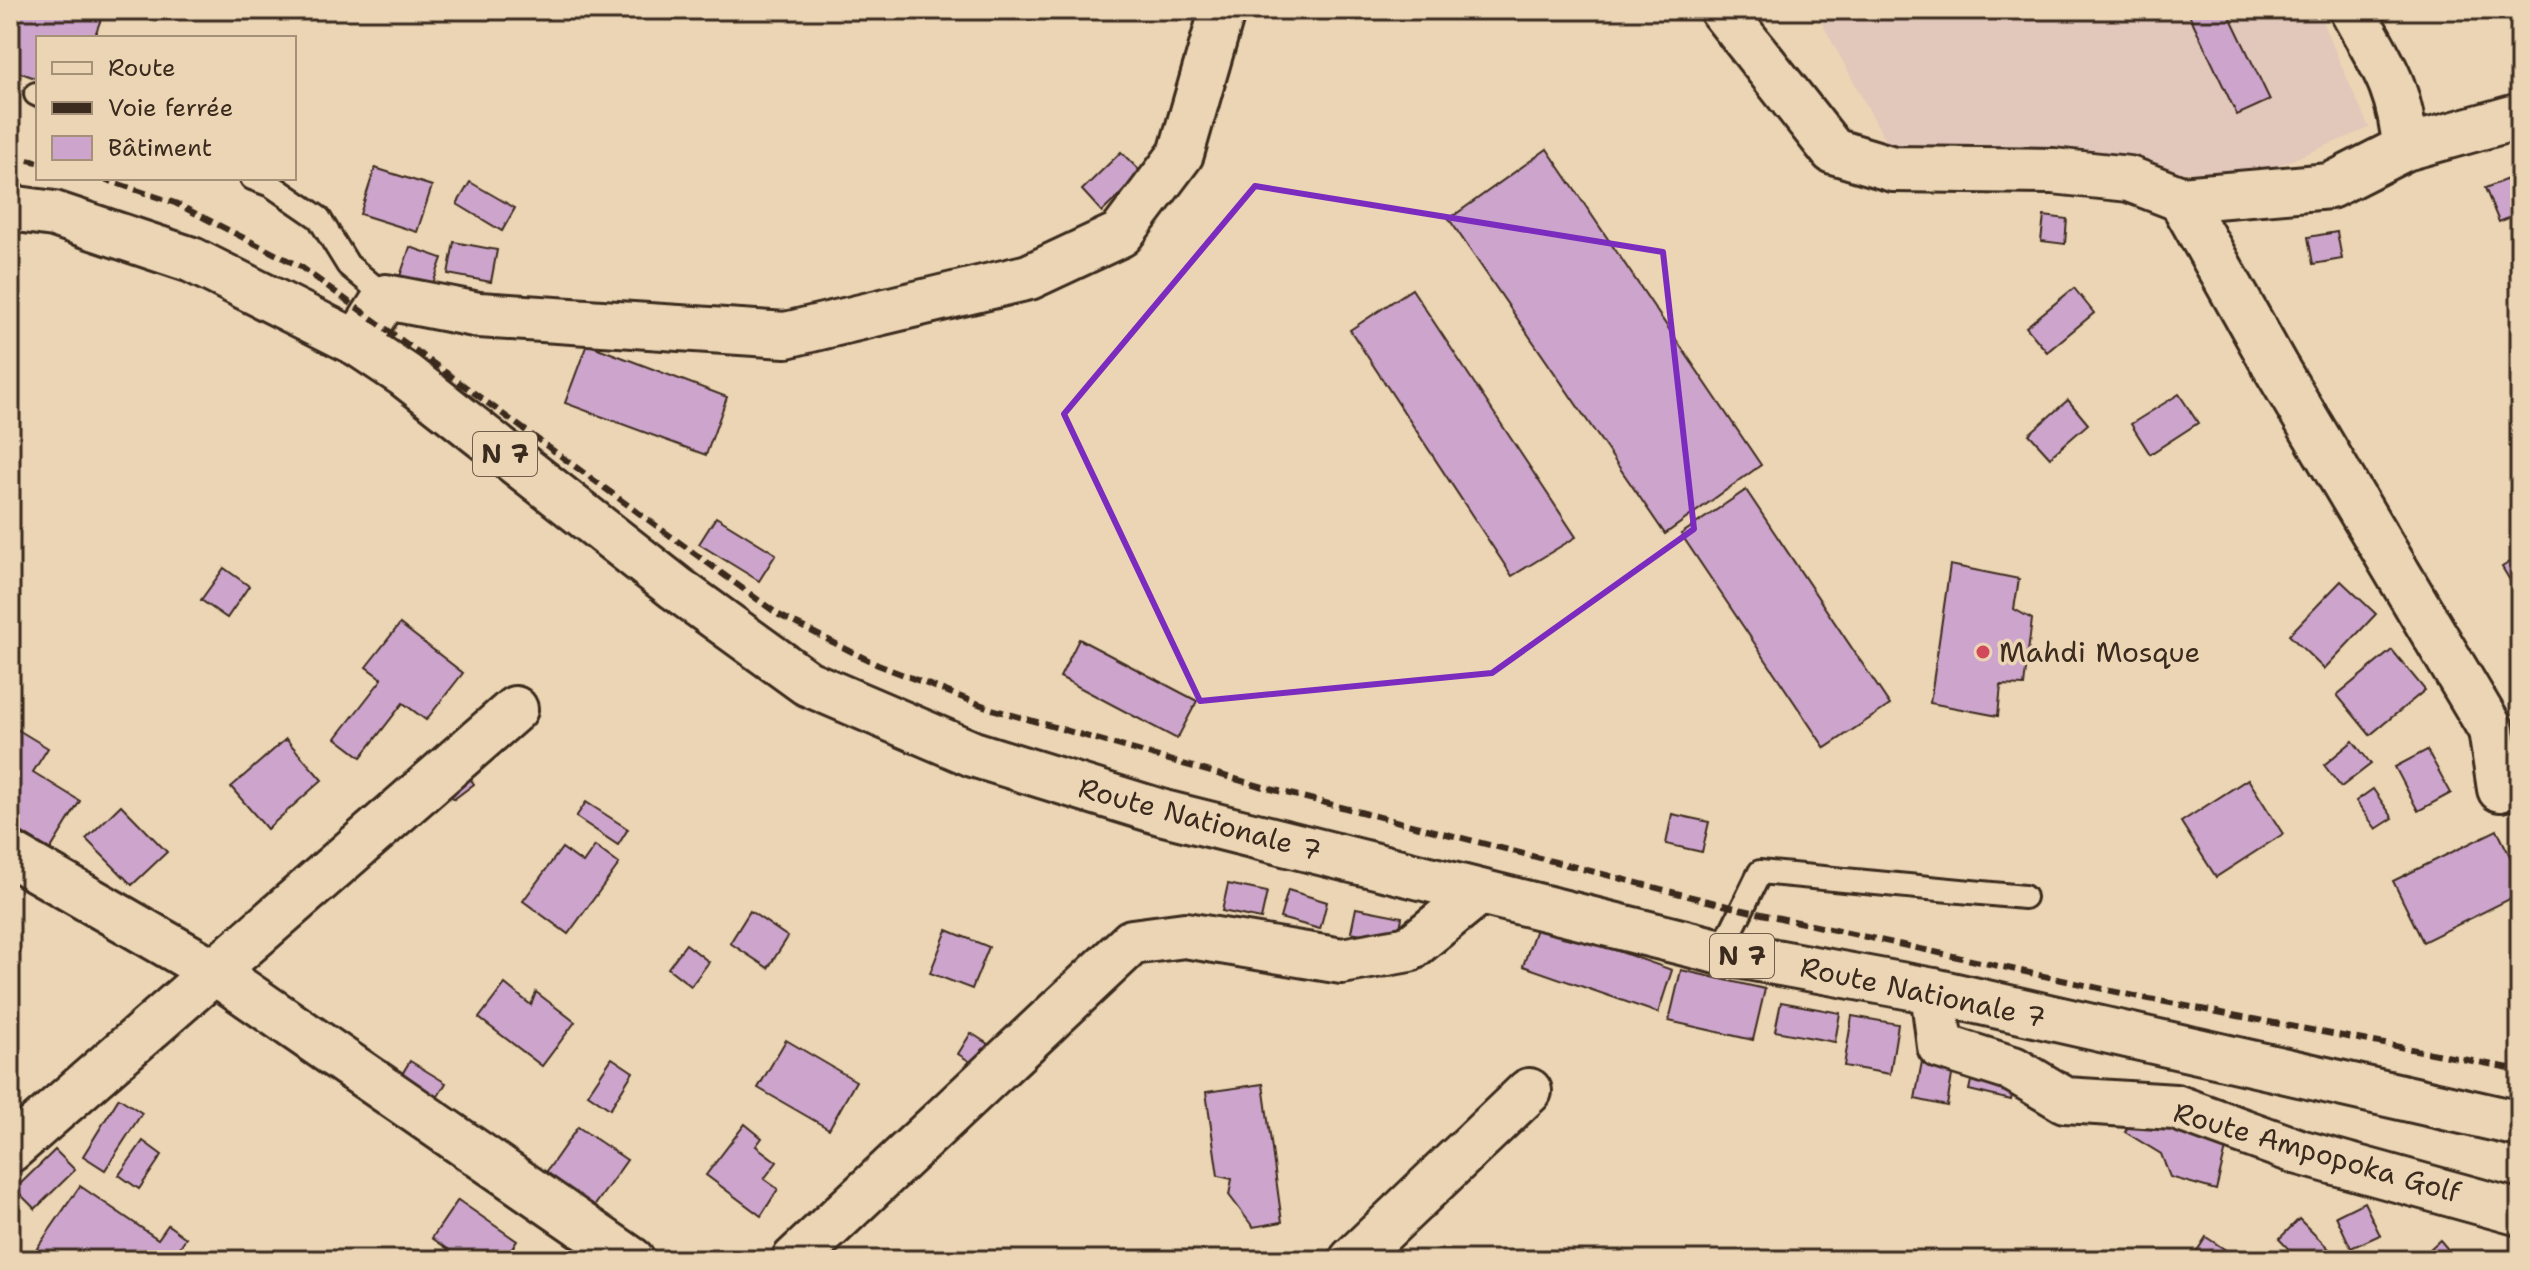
<svg xmlns="http://www.w3.org/2000/svg" width="2530" height="1270" font-family="'Shantell Sans',sans-serif">
	<rect width="100%" height="100%" fill="#ebd5b4"/>
	<filter id="ink" filterUnits="userSpaceOnUse"><feTurbulence type="fractalNoise" baseFrequency=".0125" numOctaves="2"/><feDisplacementMap in="SourceGraphic" scale="16" xChannelSelector="R" yChannelSelector="G"/><feConvolveMatrix kernelMatrix="1 2 1 2 8 2 1 2 1" color-interpolation-filters="sRGB"/></filter>
	<g filter="url(#ink)">
		<path fill="#e2c7bb" d="M1815,10H2317L2369,128L2253,176L1894,156Z"/>
		<g fill="#cda5cc" stroke="#3b2a1e" stroke-width="2">
			<path d="M10,10H85L102,16L94,38H38V79L10,69Z"/>
			<path d="M2187,10H2227L2270,100L2237,115Z"/>
			<path d="M1547,149L1761,465L1665,534L1449,219Z"/>
			<path d="M1121,152L1142,173L1102,212L1082,190Z"/>
			<path d="M375,168L432,186L417,232L360,214Z"/>
			<path d="M2520,174V213L2499,222L2485,188Z"/>
			<path d="M470,182L515,208L502,231L457,204Z"/>
			<path d="M2044,216L2067,219L2065,244L2041,241Z"/>
			<path d="M2337,232L2342,259L2313,264L2308,237Z"/>
			<path d="M454,242L497,250L491,282L448,274Z"/>
			<path d="M410,247L442,258L430,292L398,282Z"/>
			<path d="M2074,288L2094,313L2047,352L2026,327Z"/>
			<path d="M1412,289L1576,537L1512,576L1350,330Z"/>
			<path d="M587,344L727,397L706,455L565,403Z"/>
			<path d="M2179,394L2198,423L2150,454L2131,424Z"/>
			<path d="M2068,400L2088,424L2050,457L2029,434Z"/>
			<path d="M1746,490L1890,705L1825,748L1681,534Z"/>
			<path d="M716,517L776,554L759,581L699,544Z"/>
			<path d="M2520,556V597L2502,567Z"/>
			<path d="M1950,565L2019,579L2014,609L2032,619L2024,686L2001,685L1998,716L1930,703Z"/>
			<path d="M224,568L249,586L227,618L201,600Z"/>
			<path d="M2341,581L2376,614L2324,669L2289,635Z"/>
			<path d="M400,624L463,673L426,720L403,703L361,757L336,738L382,679L366,667Z"/>
			<path d="M1079,639L1197,701L1177,739L1060,677Z"/>
			<path d="M2392,650L2425,690L2370,735L2337,695Z"/>
			<path d="M10,725L48,748L33,772L80,801L50,850L10,825Z"/>
			<path d="M286,739L322,780L267,829L231,787Z"/>
			<path d="M2353,741L2371,764L2341,787L2324,765Z"/>
			<path d="M2427,750L2451,793L2418,811L2395,767Z"/>
			<path d="M463,769L474,784L454,799L442,784Z"/>
			<path d="M2248,779L2283,834L2216,877L2181,822Z"/>
			<path d="M2373,789L2393,818L2376,829L2356,801Z"/>
			<path d="M586,802L628,829L618,845L576,817Z"/>
			<path d="M121,805L167,852L132,885L86,839Z"/>
			<path d="M1672,814L1709,822L1702,852L1666,844Z"/>
			<path d="M2497,830L2520,876V894L2423,942L2393,881Z"/>
			<path d="M595,846L619,864L568,934L523,901L562,848L583,863Z"/>
			<path d="M1228,884L1267,892L1261,919L1222,911Z"/>
			<path d="M1288,890L1327,902L1320,929L1280,918Z"/>
			<path d="M1356,908L1402,917L1398,941L1351,932Z"/>
			<path d="M750,911L788,937L768,968L730,943Z"/>
			<path d="M1538,923L1672,970L1658,1013L1523,966Z"/>
			<path d="M947,930L989,947L972,989L930,973Z"/>
			<path d="M10,943L20,952L10,963Z"/>
			<path d="M686,944L709,962L691,986L668,968Z"/>
			<path d="M1681,970L1765,989L1753,1040L1669,1021Z"/>
			<path d="M505,984L531,1005L536,992L575,1022L542,1066L479,1018Z"/>
			<path d="M1781,1002L1840,1013L1835,1042L1775,1031Z"/>
			<path d="M1852,1016L1898,1024L1890,1074L1844,1066Z"/>
			<path d="M971,1033L988,1044L974,1064L958,1054Z"/>
			<path d="M786,1040L856,1081L829,1129L758,1088Z"/>
			<path d="M1923,1056L1954,1063L1947,1106L1915,1099Z"/>
			<path d="M612,1058L633,1072L610,1109L588,1094Z"/>
			<path d="M410,1061L446,1083L429,1111L393,1089Z"/>
			<path d="M1973,1072L2015,1082L2011,1100L1969,1090Z"/>
			<path d="M1263,1084L1282,1222L1253,1227L1229,1195L1232,1179L1218,1176L1206,1092Z"/>
			<path d="M119,1098L142,1113L105,1170L83,1156Z"/>
			<path d="M2136,1114L2229,1136L2216,1190L2170,1177L2161,1154L2125,1132Z"/>
			<path d="M745,1124L762,1138L756,1146L777,1162L764,1179L778,1189L761,1216L706,1175Z"/>
			<path d="M578,1127L627,1160L588,1215L540,1181Z"/>
			<path d="M143,1141L162,1155L139,1189L119,1175Z"/>
			<path d="M55,1150L75,1170L35,1209L15,1189Z"/>
			<path d="M80,1186L158,1239L168,1225L186,1238L171,1260H42L33,1254Z"/>
			<path d="M458,1200L517,1241L504,1260H464L432,1238Z"/>
			<path d="M2364,1202L2380,1235L2351,1248L2336,1216Z"/>
			<path d="M2299,1219L2329,1249L2317,1260H2299L2279,1239Z"/>
			<path d="M2206,1237L2241,1260H2191Z"/>
			<path d="M2440,1240L2457,1260H2418Z"/>
		</g>
		<g fill="none" stroke-linecap="round" stroke-linejoin="round">
			<defs>
				<g id="lane">
					<path d="M36,94L38,95"/>
					<path d="M252,178L271,185L319,218L348,265L386,297"/>
					<path d="M1721,952L1760,872L2024,897"/>
				</g>
				<g id="street">
					<path d="M1722,10L1833,151L1893,169L2053,171L2129,179L2181,199L2330,186L2405,148L2520,116"/>
					<path d="M2352,10C2381,63 2400,85 2405,148"/>
					<path d="M2181,199L2276,368L2491,730L2500,789"/>
					<path d="M357,343L386,297L479,315L786,335L1029,277L1121,234L1181,154L1220,19L1217,10"/>
					<path d="M10,854L213,971L632,1260"/>
					<path d="M1933,991L1940,1046L2013,1069L2065,1100L2175,1107L2299,1152L2520,1213"/>
					<path d="M10,1150L515,709"/>
					<path d="M794,1260L1132,942L1185,935L1342,961L1409,949L1478,893"/>
					<path d="M1352,1260L1529,1091"/>
				</g>
				<path id="primary" d="M10,208L54,214L192,260L357,343L405,375L676,588L807,683L973,754L1164,813L1721,952L1933,991L2520,1124"/>
			</defs>
			<use href="#lane" stroke="#3b2a1e" stroke-width="28"/>
			<use href="#street" stroke="#3b2a1e" stroke-width="50"/>
			<use href="#primary" stroke="#3b2a1e" stroke-width="50"/>
			<use href="#lane" stroke="#ebd5b4" stroke-width="22"/>
			<use href="#street" stroke="#ebd5b4" stroke-width="44"/>
			<use href="#primary" stroke="#ebd5b4" stroke-width="44"/>
			<g stroke="#3b2a1e" stroke-width="6" stroke-dasharray="12 6" stroke-linecap="butt">
				<path d="M10,157L38,162"/>
				<path d="M101,178L175,203L301,267L779,615L878,665L992,709L1263,787L1739,909L2144,998L2520,1070"/>
			</g>
		</g>
	</g>
	<path fill="none" stroke="#7b2cbf" stroke-width="6" stroke-linejoin="round" d="M1255,186L1663,252L1694,529L1492,673L1200,701L1064,414Z"/>
	<circle fill="#d1495b" stroke="#ebd5b4" stroke-width="3" cx="1983" cy="652" r="8"/>
	<g text-anchor="middle" stroke-width="7" stroke-linejoin="round" paint-order="stroke">
		<g fill="#ebd5b4" stroke="#705d4b" stroke-width="2">
			<rect x="473" y="432" width="64" height="44" rx="6"/>
			<rect x="1710" y="934" width="64" height="44" rx="6"/>
		</g>
		<g font-size="26" font-weight="bold" fill="#3b2a1e">
			<text x="505" y="463">N 7</text>
			<text x="1742" y="965">N 7</text>
		</g>
		<g font-size="28" fill="#3b2a1e" stroke="#ebd5b4" text-anchor="start">
			<text x="1999" y="662">Mahdi Mosque</text>
		</g>
		<g font-size="28" fill="#3b2a1e" stroke="#ebd5b4">
			<text transform="translate(1200 819) rotate(15)" y="10">Route Nationale 7</text>
			<text transform="translate(1923 992) rotate(12)" y="10">Route Nationale 7</text>
			<text transform="translate(2317 1152) rotate(16)" y="10">Route Ampopoka Golf</text>
		</g>
	</g>
	<rect width="2530" height="1270" fill="none" stroke="#ebd5b4" stroke-width="40"/>
	<rect x="20" y="20" width="2490" height="1230" fill="none" stroke="#3b2a1e" stroke-width="3" filter="url(#ink)"/>
	<rect x="36" y="36" width="260" height="144" fill="#ebd5b4" stroke="#a59178" stroke-width="2"/>
	<rect x="52" y="62" width="40" height="12" fill="#ebd5b4" stroke="#a59178" stroke-width="2"/>
	<text x="108" y="76" font-size="24" fill="#3b2a1e">Route</text>
	<rect x="52" y="102" width="40" height="12" fill="#3b2a1e" stroke="#a59178" stroke-width="2"/>
	<text x="108" y="116" font-size="24" fill="#3b2a1e">Voie ferrée</text>
	<rect x="52" y="136" width="40" height="24" fill="#cda5cc" stroke="#a59178" stroke-width="2"/>
	<text x="108" y="156" font-size="24" fill="#3b2a1e">Bâtiment</text>
</svg>
